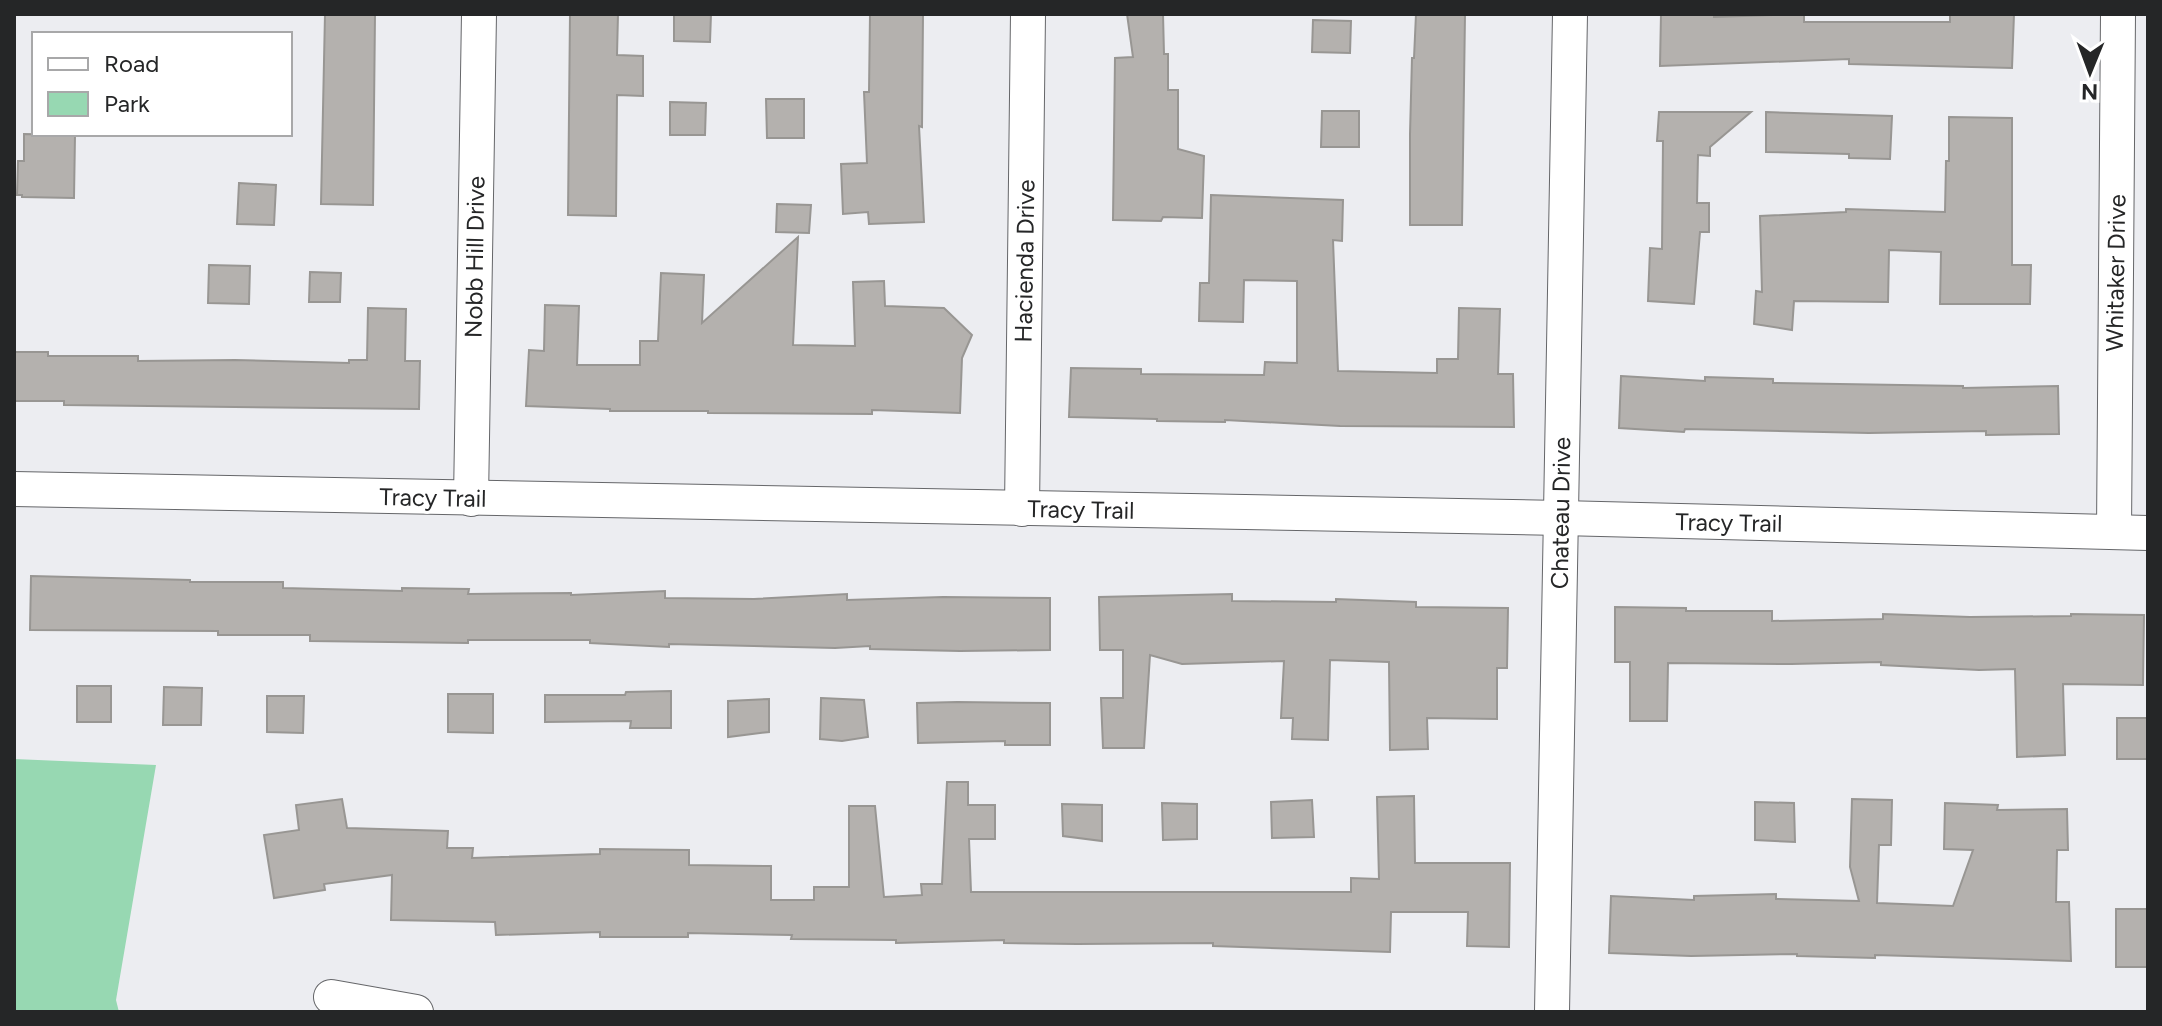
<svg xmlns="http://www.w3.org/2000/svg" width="2162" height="1026" font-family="Figtree,sans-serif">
	<rect width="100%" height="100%" fill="#ecedf1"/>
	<path fill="#97d8b2" d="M14,759L156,765L116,1000L119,1012H14Z"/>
	<g fill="#b4b1ae" stroke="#989693" stroke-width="2">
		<path d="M325,14H375L373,205L321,204Z"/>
		<path d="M570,14H618L617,55L643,56V96L617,95L616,216L568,215Z"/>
		<path d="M674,14H711L710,42L674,41Z"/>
		<path d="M870,14H923L922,127L919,126L924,222L869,224L868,212L843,214L841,164L867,163L864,92H869Z"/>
		<path d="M1127,14H1163L1164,54H1168V90H1178V149L1204,156L1202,218L1163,217L1161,221L1113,220L1115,58L1133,57Z"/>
		<path d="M1416,14H1465L1462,225H1410V134L1412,58H1414Z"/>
		<path d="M1661,14H1714V17L1804,14V22H1950V14H2014L2012,68L1849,64V59L1660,66Z"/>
		<path d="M1313,20L1351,21L1350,53L1312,52Z"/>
		<path d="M766,99H804V138H767Z"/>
		<path d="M670,102L706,103L705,135H670Z"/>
		<path d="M1322,111H1359V147H1321Z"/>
		<path d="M1659,112H1751L1710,147V156L1698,155L1697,203H1709V232H1700L1694,304L1648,301L1650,248L1662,249L1663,141H1657Z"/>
		<path d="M1766,112L1892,116L1890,159L1849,158V154L1766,152Z"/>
		<path d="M1949,117L2012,118V265H2031L2030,304H1940L1941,252L1889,250L1888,302L1794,301L1792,330L1754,324L1756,291L1762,292L1760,216L1846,212V209L1945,212L1946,161H1949Z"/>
		<path d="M24,134L75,135L74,198L22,197V195H17L18,161H24Z"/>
		<path d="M239,183L276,185L274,225L237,224Z"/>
		<path d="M1211,195L1343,200L1342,241L1333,240L1338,371L1437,373V359H1458L1459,308L1500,309L1498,374H1513L1514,427L1340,426L1225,420V422L1157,421V419L1069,417L1071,368L1141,369V374L1264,375L1265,362L1297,363V281L1244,280L1243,322L1199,321L1200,283H1209Z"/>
		<path d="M777,204L811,205L809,233L776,232Z"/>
		<path d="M798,237L793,345L855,346L853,282L884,281L885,306L944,308L972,335L962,358L960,413L872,410V414L708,413V411H610V409L526,406L529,350L544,351L545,305L579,306L577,365H640V341H658L661,273L704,275L702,323Z"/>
		<path d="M209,265L250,266L249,304L208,303Z"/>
		<path d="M310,272L341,273L340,302H309Z"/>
		<path d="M368,308L406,309L405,361H420L419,409L64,405V401H14V352H48V356H138V361L235,360L349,363V360H367Z"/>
		<path d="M1621,376L1705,381V377L1773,379V383L1963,386V388L2058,386L2059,434L1986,435V431L1869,433L1685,429L1684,432L1619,428Z"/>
		<path d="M31,576L190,580V582H283V588L402,591V588L469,589L468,594L571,593V595L665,591V598L754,599L847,594V600L943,597L1050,598V650L960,651L870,649V646L835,648L669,644V647L590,643V640H468V643L310,641V635H218V631L30,630Z"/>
		<path d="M1232,594V601L1336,602V599L1416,602V607L1508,608L1507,668H1497V719L1427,718L1428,749L1390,750L1389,662L1330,660L1328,740L1292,739L1293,718H1281L1284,661L1182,664L1150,655L1144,748H1103L1101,698H1123V650H1100L1099,597Z"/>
		<path d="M1615,607L1686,608V611H1772V621L1883,619V614L1970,617L2071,616V614L2144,615L2143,685L2063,684L2065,755L2017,757L2015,669L1979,670L1881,665V662L1791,664L1668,663L1667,721H1630V662H1615Z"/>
		<rect x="77" y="686" width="34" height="36"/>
		<path d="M164,687L202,688L201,725H163Z"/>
		<path d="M671,691V728H630L631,721L545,722V695H625L626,692Z"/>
		<path d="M448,694H493V733L448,732Z"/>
		<path d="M267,696H304L303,733L267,732Z"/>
		<path d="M821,698L864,700L868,737L842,741L820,739Z"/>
		<path d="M769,699V732L728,737V701Z"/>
		<path d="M957,702L1050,703V745H1005V741L918,743L917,703Z"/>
		<rect x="2117" y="718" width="31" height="41"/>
		<path d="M947,782H968V805H995V839H969L971,892H1351V878L1379,879L1377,797L1414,796L1415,863H1510L1509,947L1467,946L1468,912H1391L1390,952L1213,946V943L1077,944L1004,943V940L896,943V940L791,939L792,935L688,933V937H600V932L496,935L495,922L391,920L392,875L324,884L325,890L274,898L264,835L299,830L296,805L342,799L347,828L448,831L447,848H473L472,858L600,854V849L689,850V865L771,866V900H814V887H849V806H875L884,897L922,895L921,884H942Z"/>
		<path d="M1852,799L1892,800L1891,845H1879L1877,903L1953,906L1973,850L1944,849L1945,803L1998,805L1997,810L2067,809L2068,850H2057L2056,902H2069L2071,961L1875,955V958L1797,956V954L1691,956L1609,953L1611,896L1694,900V896L1776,894V899L1859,901L1850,867Z"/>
		<path d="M1312,800L1314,837L1272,838L1271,802Z"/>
		<path d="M1755,802L1794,803L1795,842L1755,840Z"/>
		<path d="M1162,803L1197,804V839L1163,840Z"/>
		<path d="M1062,804L1102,805V841L1063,836Z"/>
		<rect x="2116" y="909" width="32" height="58"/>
	</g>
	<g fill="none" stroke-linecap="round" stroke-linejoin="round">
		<defs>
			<g id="street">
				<path d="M14,489L1561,518L2148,533"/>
				<path d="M471,499L479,14"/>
				<path d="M1022,509L1028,14"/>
				<path d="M2114,532L2118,14"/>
				<path d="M331,997L416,1012"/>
				<path d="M1552,1012L1570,14"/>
			</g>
		</defs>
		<use href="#street" stroke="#656669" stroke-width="36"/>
		<use href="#street" stroke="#fff" stroke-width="34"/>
	</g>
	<g text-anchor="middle" stroke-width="6" stroke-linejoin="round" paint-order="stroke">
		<g font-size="24" fill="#252627" stroke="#fff">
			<text transform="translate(475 257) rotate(-89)" y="8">Nobb Hill Drive</text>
			<text transform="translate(1025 261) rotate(-89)" y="8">Hacienda Drive</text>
			<text transform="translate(2116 273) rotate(-89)" y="8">Whitaker Drive</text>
			<text transform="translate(433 498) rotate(1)" y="8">Tracy Trail</text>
			<text transform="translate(1081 510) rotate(1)" y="8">Tracy Trail</text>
			<text transform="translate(1561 513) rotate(-89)" y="8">Chateau Drive</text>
			<text transform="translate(1729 523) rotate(1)" y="8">Tracy Trail</text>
		</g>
	</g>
	<rect width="2162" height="1026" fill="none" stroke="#252627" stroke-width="32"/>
	<rect x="32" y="32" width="260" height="104" fill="#ffffff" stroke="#a8a8a9" stroke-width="2"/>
	<rect x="48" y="58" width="40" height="12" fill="#ffffff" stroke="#a8a8a9" stroke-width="2"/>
	<text x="104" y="72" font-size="24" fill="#252627">Road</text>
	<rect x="48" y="92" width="40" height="24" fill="#97d8b2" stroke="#a8a8a9" stroke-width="2"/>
	<text x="104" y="112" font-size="24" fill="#252627">Park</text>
	<g transform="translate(2090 72) rotate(181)" stroke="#ffffff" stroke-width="6" paint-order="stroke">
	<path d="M0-6L14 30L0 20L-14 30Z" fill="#252627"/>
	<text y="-12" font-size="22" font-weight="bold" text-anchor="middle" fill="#252627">N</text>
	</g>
</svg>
